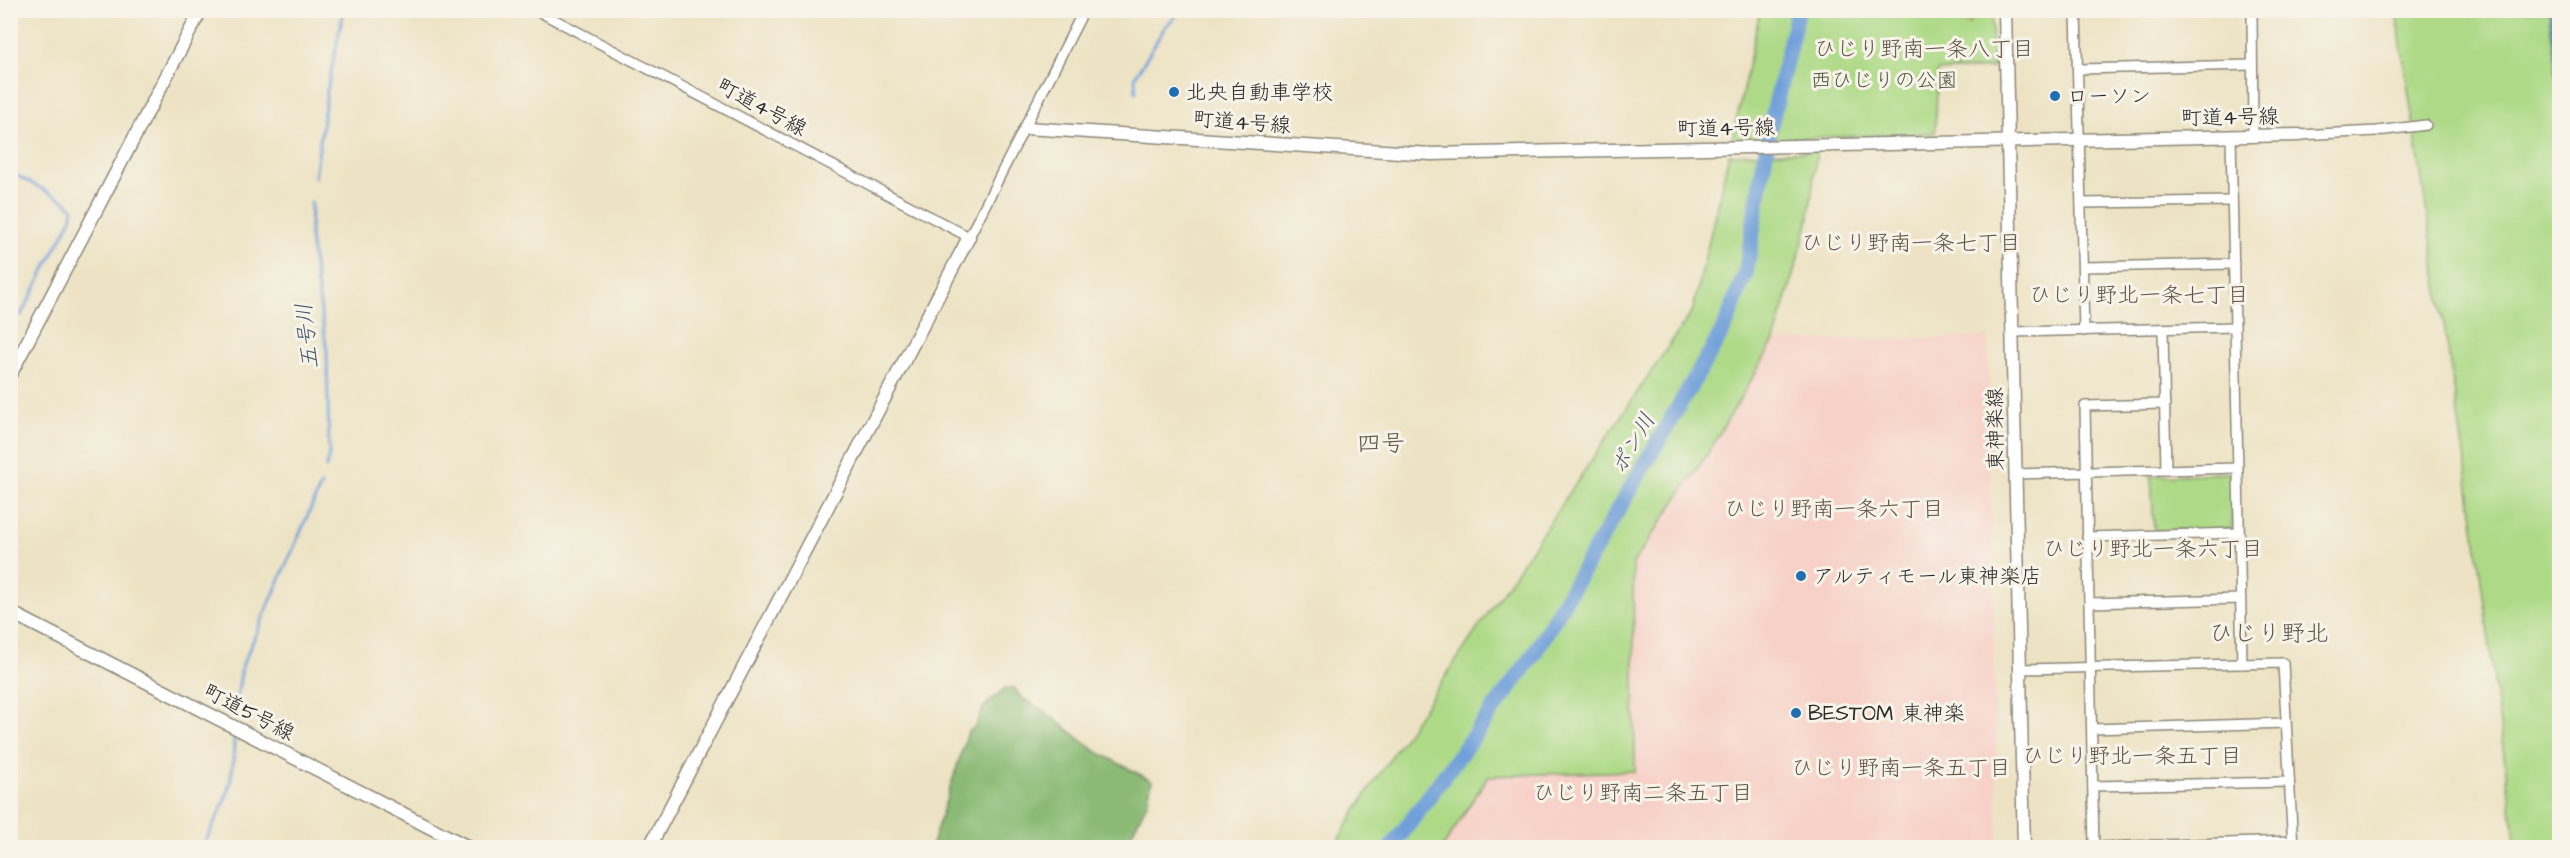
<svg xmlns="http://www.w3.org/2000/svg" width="2570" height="858" font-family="'Architects Daughter','Klee One',sans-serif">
	<rect width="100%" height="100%" fill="#f7f3e8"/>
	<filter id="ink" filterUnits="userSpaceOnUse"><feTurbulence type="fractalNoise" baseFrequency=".0167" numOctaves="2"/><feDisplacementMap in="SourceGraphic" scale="12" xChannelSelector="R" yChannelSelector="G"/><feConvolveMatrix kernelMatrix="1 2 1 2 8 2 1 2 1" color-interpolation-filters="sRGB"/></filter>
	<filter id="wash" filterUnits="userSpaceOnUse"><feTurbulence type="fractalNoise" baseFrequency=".008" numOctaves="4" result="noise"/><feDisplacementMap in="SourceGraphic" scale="24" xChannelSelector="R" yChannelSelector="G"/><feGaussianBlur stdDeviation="1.35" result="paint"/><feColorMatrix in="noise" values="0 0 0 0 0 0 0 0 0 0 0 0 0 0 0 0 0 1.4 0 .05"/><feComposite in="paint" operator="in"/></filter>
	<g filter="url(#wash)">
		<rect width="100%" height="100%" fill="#ede3c4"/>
		<path fill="#f7d1c8" d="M1988,337L1998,847L1443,848L1488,776L1635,771L1633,563L1708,453L1774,341Z"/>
		<g fill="#aeda87" stroke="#6c8259" stroke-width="1.5">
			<path d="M1760,11H1992L1993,68L1938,71L1935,133L1732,141Z"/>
			<path d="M2396,11H2549L2560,103L2559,847H2516L2468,481Z"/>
			<path d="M1817,151L1808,223L1774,341L1708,453L1633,563L1635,771L1488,776L1443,847L1333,848L1368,791L1693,310L1729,154Z"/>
			<path d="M2227,473L2232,478V526L2228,529L2154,530L2151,476Z"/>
		</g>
		<path fill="#8aba74" stroke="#5a7250" stroke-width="1.5" d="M1005,688H1014L1022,698L1046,712L1094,750L1152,781L1147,803L1125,847H931L968,732L975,727L984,707Z"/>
		<path fill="#eeda9e" stroke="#8c8264" stroke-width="1.5" d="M1946,11H1972L1970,24L1951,20Z"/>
		<path fill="#6f9fd9" stroke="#4d6582" stroke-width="1.5" d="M2549,11H2559V94Z"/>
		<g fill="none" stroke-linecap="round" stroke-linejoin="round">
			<g stroke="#6f9fd9" stroke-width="3">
				<path d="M1136,92L1135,77L1165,27L1182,10"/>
				<path d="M10,172L65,201L73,209L71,219L21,315"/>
				<path d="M315,177L327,91L344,10"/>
				<path d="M311,202L310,238L327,352L329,454L326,468"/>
				<path d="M10,335L15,327"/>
				<path d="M235,712L242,666L321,485"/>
				<path d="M202,848C226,801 234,789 234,735"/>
			</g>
			<path stroke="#6f9fd9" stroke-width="16" d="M1391,848L1532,657L1725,327L1746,271L1769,132L1798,10"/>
		</g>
	</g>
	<g filter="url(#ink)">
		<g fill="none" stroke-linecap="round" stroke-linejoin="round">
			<defs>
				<g id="street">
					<path d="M536,10L969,237L1084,10"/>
					<path d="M2076,10L2084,331"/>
					<path d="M2252,10L2253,135"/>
					<path d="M2078,69L2252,65"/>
					<path d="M2299,135L2377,131L2426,125"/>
					<path d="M2231,136L2242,664"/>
					<path d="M2081,203L2232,201"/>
					<path d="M2083,267L2234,264"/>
					<path d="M2163,329L2166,470"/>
					<path d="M2012,332L2235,327"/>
					<path d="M2016,474L2237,468"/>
					<path d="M2087,537L2239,533"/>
					<path d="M2089,603L2241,599"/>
					<path d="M2020,669L2283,663L2293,848"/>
					<path d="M2092,729L2286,723"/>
					<path d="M2093,786L2289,782"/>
					<path d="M2094,847L2293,841"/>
					<path d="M2094,848L2085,406L2165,404"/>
				</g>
				<g id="secondary">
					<path d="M2005,10L2024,848"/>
					<path d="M1026,128L1431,154L2299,135"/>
					<path d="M10,375L201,10"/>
					<path d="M10,612L470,848"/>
					<path d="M649,848L969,237"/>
				</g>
			</defs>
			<use href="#street" stroke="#8c8778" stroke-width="12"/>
			<use href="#secondary" stroke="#8c8778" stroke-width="15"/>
			<use href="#street" stroke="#fff" stroke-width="9"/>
			<use href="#secondary" stroke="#fff" stroke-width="12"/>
		</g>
	</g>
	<g fill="#1f6fb2" stroke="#f7f3e8" stroke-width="2">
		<circle cx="1174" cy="92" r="6"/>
		<circle cx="2055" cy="96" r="6"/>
		<circle cx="1801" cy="576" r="6"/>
		<circle cx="1796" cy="713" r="6"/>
	</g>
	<g text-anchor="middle" stroke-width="6" stroke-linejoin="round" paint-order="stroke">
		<g font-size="21" fill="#4c5742" stroke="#f7f3e8">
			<text x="1884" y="87">西ひじりの公園</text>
		</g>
		<g font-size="21" fill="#2b2b2b" stroke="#f7f3e8" text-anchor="start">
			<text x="1186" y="99">北央自動車学校</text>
			<text x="2067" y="103">ローソン</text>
			<text x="1813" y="583">アルティモール東神楽店</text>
			<text x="1808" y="720">BESTOM 東神楽</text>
		</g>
		<g font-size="21" fill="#2b2b2b" stroke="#f7f3e8">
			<text transform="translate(762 107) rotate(28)" y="7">町道4号線</text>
			<text transform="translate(2230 117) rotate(-1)" y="7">町道4号線</text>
			<text transform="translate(1242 122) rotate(4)" y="7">町道4号線</text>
			<text transform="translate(1726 128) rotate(-1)" y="7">町道4号線</text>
			<text transform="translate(1995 429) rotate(-91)" y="7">東神楽線</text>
			<text transform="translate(249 712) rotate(27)" y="7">町道5号線</text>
		</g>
		<g font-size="22" fill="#615448" stroke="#f7f3e8">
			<text x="1924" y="56">ひじり野南一条八丁目</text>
			<text x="1911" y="250">ひじり野南一条七丁目</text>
			<text x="2139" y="302">ひじり野北一条七丁目</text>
			<text x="1834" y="516">ひじり野南一条六丁目</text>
			<text x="2153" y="556">ひじり野北一条六丁目</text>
			<text x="2132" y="763">ひじり野北一条五丁目</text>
			<text x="1901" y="775">ひじり野南一条五丁目</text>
			<text x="1643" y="800">ひじり野南二条五丁目</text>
		</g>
		<g font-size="22" font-style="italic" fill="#435468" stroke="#f7f3e8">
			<text transform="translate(306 336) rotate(-96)" y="8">五号川</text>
			<text transform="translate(1632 443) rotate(-60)" y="8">ポン川</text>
		</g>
		<g font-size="24" fill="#615448" stroke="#f7f3e8">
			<text x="1381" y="451">四号</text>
			<text x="2269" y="641">ひじり野北</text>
		</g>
	</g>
	<rect width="2570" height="858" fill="none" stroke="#f7f3e8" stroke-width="36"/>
</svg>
